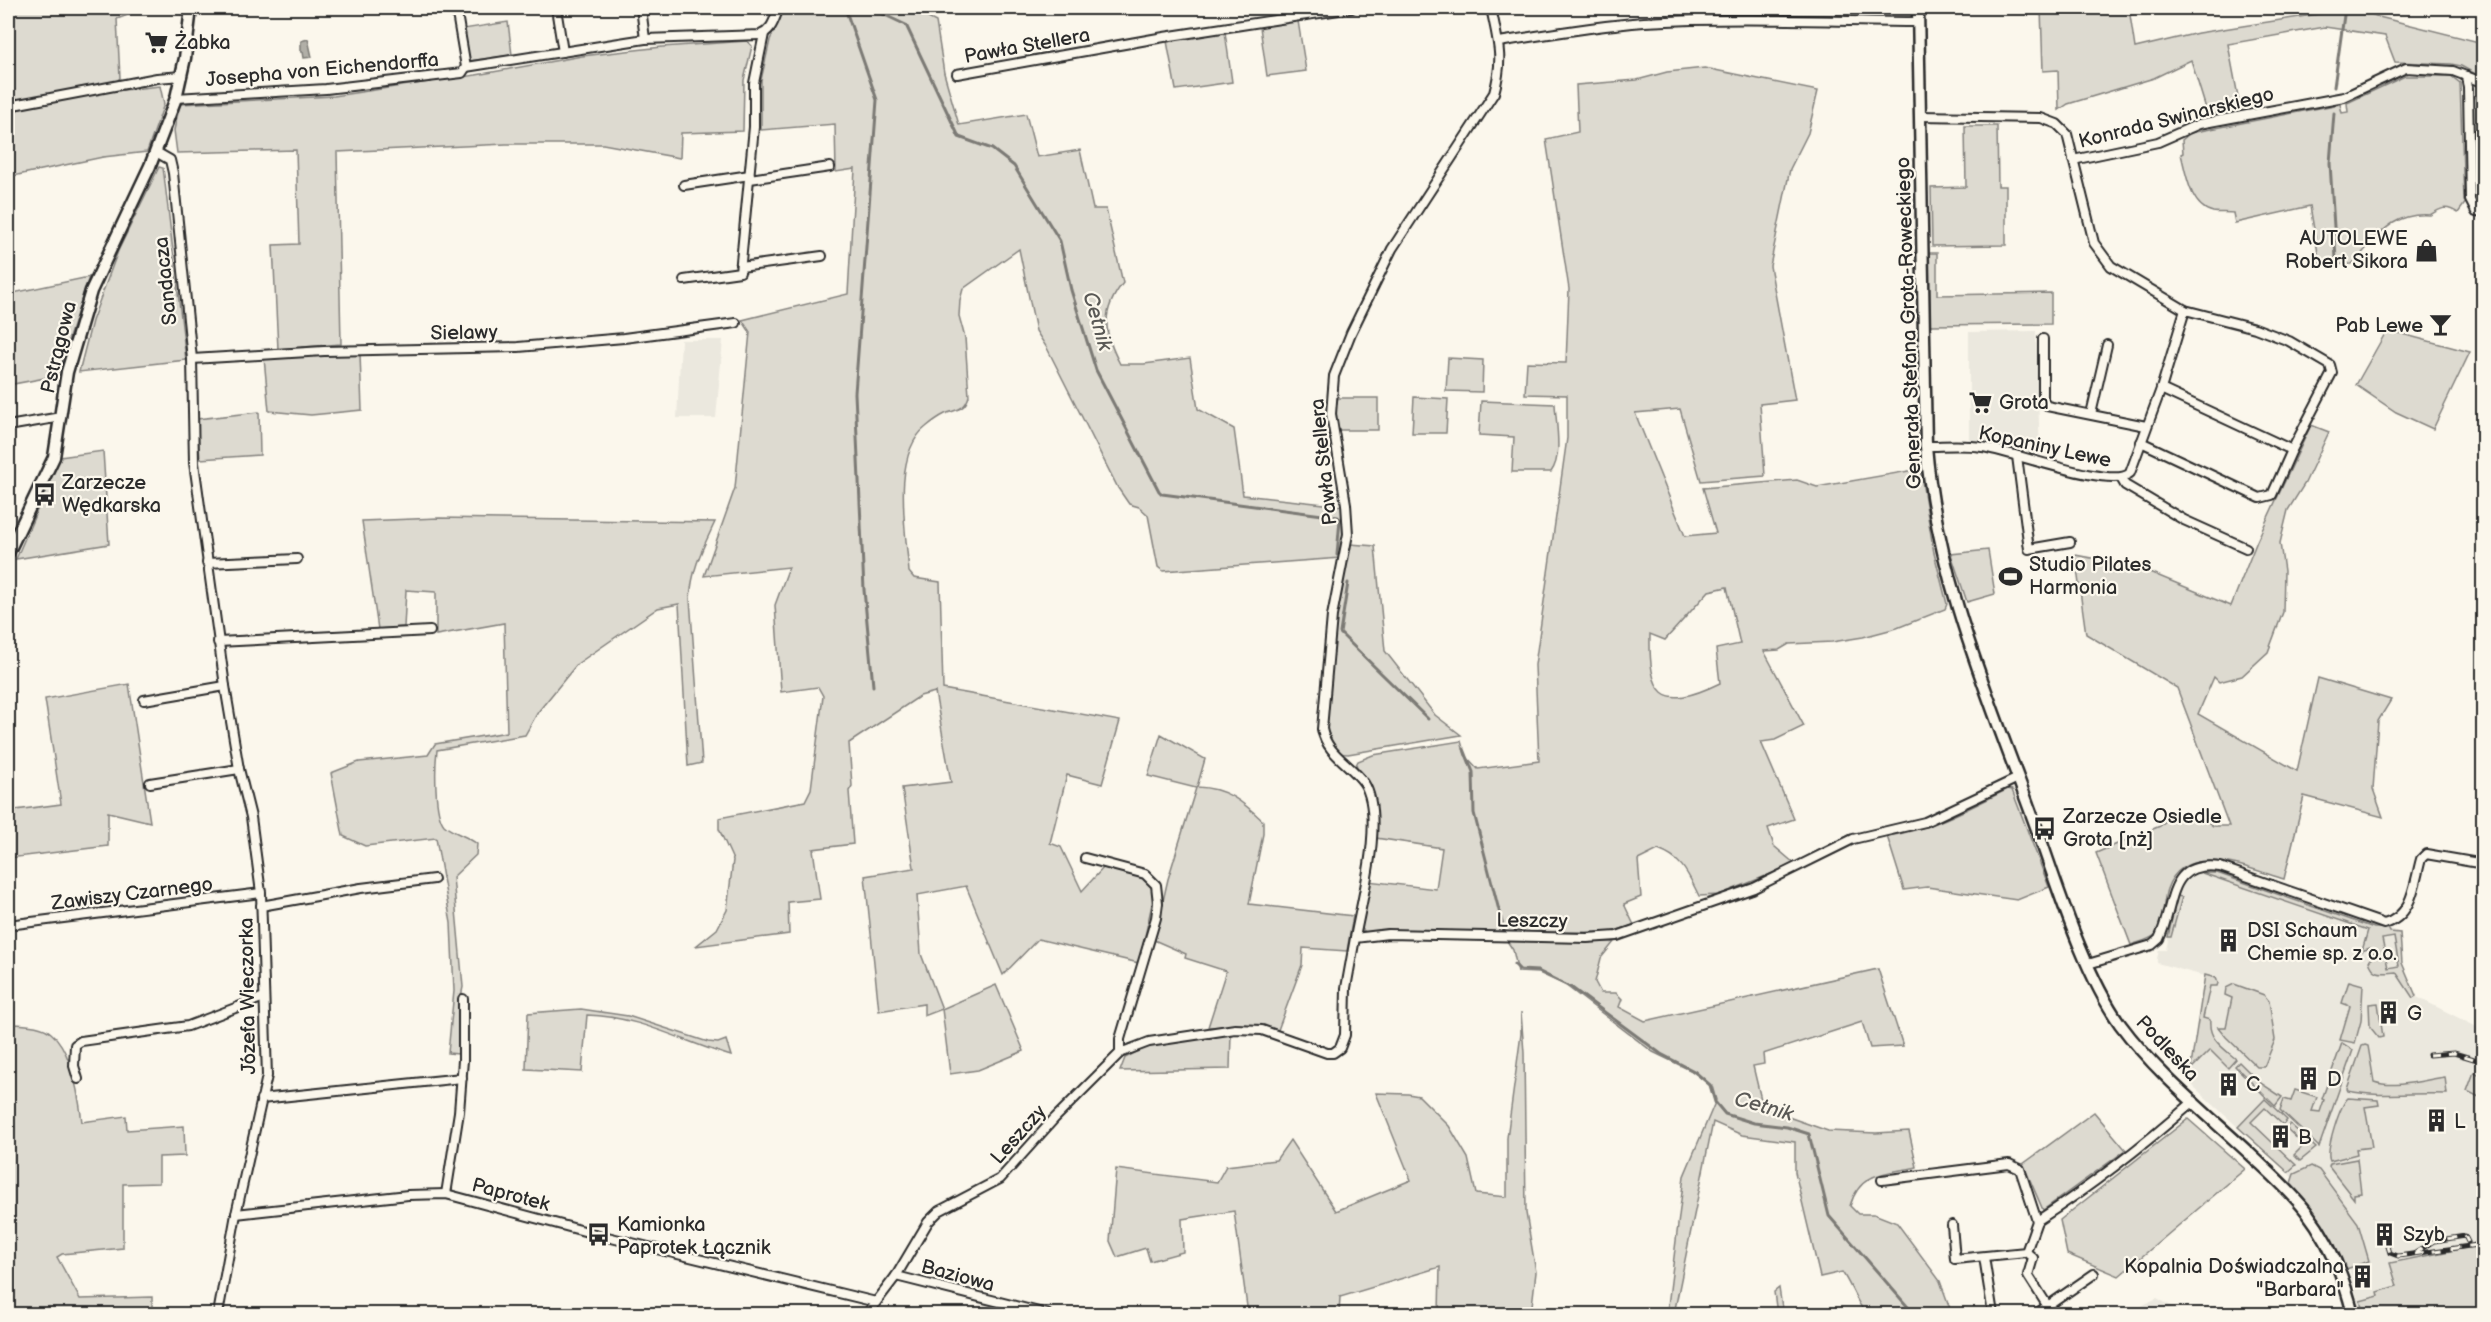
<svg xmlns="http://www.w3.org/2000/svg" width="2491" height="1322" font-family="'Balsamiq Sans',sans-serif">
	<rect width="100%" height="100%" fill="#fbf7ec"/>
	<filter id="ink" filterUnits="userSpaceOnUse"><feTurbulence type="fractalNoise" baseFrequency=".0167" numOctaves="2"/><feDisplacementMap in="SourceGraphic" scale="12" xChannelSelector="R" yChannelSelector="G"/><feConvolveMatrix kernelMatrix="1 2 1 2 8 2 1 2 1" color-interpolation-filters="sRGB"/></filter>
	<g filter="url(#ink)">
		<g fill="#ebe8de">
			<path d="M2036,331L2040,456L1969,442V332Z"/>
			<path d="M681,340H723L716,418H677Z"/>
			<path d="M2197,872L2217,873L2369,926L2371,921L2401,933V963L2415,996L2483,1030V1314H2362L2345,1255L2320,1209L2292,1177L2193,1086L2189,1078L2204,976L2157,963V959L2159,950H2166L2177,896L2186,878Z"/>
			<path d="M2157,1298L2185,1314H2126Z"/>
		</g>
		<g fill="#dddad0" stroke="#84827e" stroke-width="1.5" fill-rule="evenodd">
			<path d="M8,8H135L136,12L117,19L120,78L105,92L160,86L164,104L147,152L103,157L8,177Z"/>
			<path d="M784,8H926L928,18L936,22L944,73L959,125L1026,114L1037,157L1080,150L1093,209H1106L1123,283C1100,312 1104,334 1120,364H1144L1190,358L1198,409L1234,429L1243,495L1342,506L1344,534L1341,558L1163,571L1158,567L1148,515L1139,507L1129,504L1118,488L1047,348L1036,331L1019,249L963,289L960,300L959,316L965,338L969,396C965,410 958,409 945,414C939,417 932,422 926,427C891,454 906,532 909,572L914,578L940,582L943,689L1120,721L1102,784L1067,775L1050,843L1061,847L1082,891L1104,867L1143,877L1151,883L1154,895L1139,963L1038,939L1003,975L966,886L917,895L921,954L942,1009L996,985L1024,1051L978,1070L950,1074L942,1009L924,1016V1004L879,1011L865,876L914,868L902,788L951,782L935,692L920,696L849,743L852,786L849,791L853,844L813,849L820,899L788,902L789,934L696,946L717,929L727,910L733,860L719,829V818L805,801L811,789L823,696L818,687L781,692L775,605L789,567L704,576L735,488L750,332L742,320L848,294L855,169L836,172L835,124L761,130V80L770,40Z"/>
			<path d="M1701,8H1785V18L1701,15Z"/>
			<path d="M2041,8H2163L2130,15L2135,48L2198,33L2331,12L2332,8H2363L2362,11L2379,17L2483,43V78L2461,66L2451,64L2395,62L2385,36L2325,27L2228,44L2240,107L2208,115L2191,60L2154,78L2068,104L2059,110L2058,70L2043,71Z"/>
			<path d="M1298,21L1306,71L1267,76L1260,27Z"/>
			<path d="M508,22L512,55L469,61L463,29Z"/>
			<path d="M1225,32L1232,82L1176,90L1167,41Z"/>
			<path d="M747,41L752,46L744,80L743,131L681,133L680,158L603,144H506L337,152L341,344L278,349L273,245L299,244L296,150L177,153L174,130L180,104L334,96L476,75L582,56L662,47Z"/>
			<path d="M1705,68L1818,91L1808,133L1790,169L1770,266L1795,400L1760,404L1765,476L1701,481L1680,409L1635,413L1685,536L1716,533L1703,488L1797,480L1817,487L1920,469L1934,553L1947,604L1945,609L1897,628L1863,637L1832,642L1789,644L1779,650L1764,651L1804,726L1775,740L1761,742L1794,819L1768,828L1774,846L1795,864L1719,895L1699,896C1688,874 1683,859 1658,850L1638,860L1641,897L1624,904L1634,925L1611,932L1367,933L1362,929L1361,922L1368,881L1436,889L1442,848L1376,838C1378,803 1374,794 1356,765L1358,761L1373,755L1461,741L1465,755L1478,769L1539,761L1535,665L1567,438V395L1525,394L1527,362L1566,363L1569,289L1546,139L1578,132L1576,85L1637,80L1667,72ZM1727,587L1740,644L1716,649L1720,683C1660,712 1649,695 1650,634L1665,640L1709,591Z"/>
			<path d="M2405,76H2451L2460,83L2464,201L2466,202L2458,213C2446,205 2441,208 2430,215C2389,212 2377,239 2352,264L2320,265L2310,206L2235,223L2233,213C2227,212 2219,213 2213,212C2190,207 2186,173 2181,154L2183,153L2182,140L2190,133L2340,104L2342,113L2348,112L2347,103Z"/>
			<path d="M2481,90H2483V208L2477,204L2475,199L2472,100Z"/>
			<path d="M1965,126H1997L1998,186H2006V245L1932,246L1931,188L1966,187Z"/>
			<path d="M159,167L163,168L164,175L186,360L79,372L92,321L118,251Z"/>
			<path d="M1929,253H1937V295L2051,293V324L1930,325Z"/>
			<path d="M89,277L64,353L61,375L8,385V294Z"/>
			<path d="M2387,330L2470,352L2433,429L2396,412L2356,385Z"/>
			<path d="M360,354L362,410L311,415L269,411L264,358Z"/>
			<path d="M1448,358L1483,360L1482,392L1446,391Z"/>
			<path d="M1414,397L1448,399L1446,433H1412Z"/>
			<path d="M1338,398H1378V430H1337L1336,404Z"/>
			<path d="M1481,401L1555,404C1556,424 1563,456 1551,472H1512L1514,437L1479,435Z"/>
			<path d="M259,412L260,455L200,459L197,419Z"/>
			<path d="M2311,425L2329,432L2305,483L2288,510L2280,543L2284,571L2283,612L2268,652L2242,676L2219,682L2214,677L2198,714L2297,771L2318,678L2391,700L2378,721L2373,789L2383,817L2304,796L2284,879C2249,869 2184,839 2167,889C2163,900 2163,927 2156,934C2150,940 2139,942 2131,945L2096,853L2160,826L2171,816L2205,820L2213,826H2229L2177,688L2086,634L2075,555L2135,566L2231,606L2257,541Z"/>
			<path d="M103,451L109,544L16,559L60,457Z"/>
			<path d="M439,518L715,522C702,550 692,568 690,599L702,763L688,766L679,604L658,608L577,664L538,712L525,735L437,750C435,766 434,813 444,825C452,833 468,836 477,844L476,855L453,877L463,987L459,1007L458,1054L448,1053L454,991L451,923L436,838L365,846L343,836L331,773L359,762L428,755L435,744L507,732L504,623L436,635V592L406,590L404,627L378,629L362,521Z"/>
			<path d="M1350,544L1375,546L1385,651L1435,715L1461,735L1348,754C1333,754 1327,742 1326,728L1336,616Z"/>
			<path d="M1988,550L1995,594L1967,602L1951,554Z"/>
			<path d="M129,684L150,822L108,812V846L9,858L8,811L61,804L45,699Z"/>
			<path d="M1161,734L1205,759L1197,787C1226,788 1242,801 1263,821V834L1249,904L1353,916L1347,951L1303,948L1302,965L1278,1030L1252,1025L1208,1027L1226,971L1185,958L1186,954L1154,940L1168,879L1196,788L1148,776Z"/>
			<path d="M2008,789L2012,790L2049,887L2017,900L1927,887L1904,890L1887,836C1931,830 1969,808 2008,789Z"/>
			<path d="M2202,873H2217L2374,928H2388L2390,932L2400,933L2402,963L2416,996L2413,998L2396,972C2382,973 2374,976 2369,961L2375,956L2370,948L2362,951L2368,930ZM2394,937L2399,966L2388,968L2382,939Z"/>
			<path d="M2177,896L2182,897L2171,937H2168Z"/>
			<path d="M1507,941L1614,942L1601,958L1595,982L1601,993H1616L1622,999L1619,1007L1645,1021L1878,969L1903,1046L1870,1048L1862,1022L1763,1054L1764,1064L1753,1066L1763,1108L1828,1131L1876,1133L1909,1131L1917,1167C1885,1174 1860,1171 1850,1206L1858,1214H1874L1897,1223L1940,1281L1952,1314H1877L1864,1311C1855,1299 1851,1285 1842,1272L1820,1277L1795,1172V1142L1742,1135L1713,1122L1674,1314H1667L1684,1176L1716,1100L1712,1086L1690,1070L1653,1052L1565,985L1539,973L1518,972L1513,950Z"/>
			<path d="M2205,975L2216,978L2218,983L2217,986H2210L2203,1018L2210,1020C2208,1039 2223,1048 2236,1059L2228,1068L2210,1050L2193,1067L2191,1066Z"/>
			<path d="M2349,981L2363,985L2361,1021L2355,1043L2340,1040L2350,1006L2342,1003Z"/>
			<path d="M2234,984L2264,995L2269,1001L2275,1040L2264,1067H2257L2226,1037L2218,1027H2226L2232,998L2225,995L2226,988Z"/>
			<path d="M8,985L14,1024C26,1025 41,1025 51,1033C72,1050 79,1097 82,1122L126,1116L127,1130L184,1126L185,1156L159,1157V1183L123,1184V1248L62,1254L57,1257L80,1299L152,1297V1314H8Z"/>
			<path d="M2378,1003L2383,1037L2379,1038L2370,1027L2369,1004Z"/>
			<path d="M581,1009L628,1016L708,1042L718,1043L726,1040L731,1056C683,1042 639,1016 587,1015L582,1072L526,1069L528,1013Z"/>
			<path d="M1521,1012L1524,1053L1526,1213L1536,1272L1531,1314H1439L1440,1267L1340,1297L1339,1314H1248L1234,1211L1182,1219L1183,1252L1150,1261L1146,1248L1117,1257L1110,1241L1116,1169L1217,1182L1226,1166L1276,1160L1290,1140L1336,1211L1411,1180L1376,1093L1408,1094L1419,1096L1449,1126L1468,1158L1476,1194L1507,1197V1138L1521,1034Z"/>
			<path d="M1231,1033L1230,1069L1120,1071L1125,1058L1146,1047Z"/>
			<path d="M2342,1043L2353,1050L2319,1147L2280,1110L2284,1099L2291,1101L2295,1090L2317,1097L2312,1111L2320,1112L2324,1100L2322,1099Z"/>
			<path d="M2365,1045L2368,1046L2374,1082C2395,1089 2424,1080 2445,1077L2447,1094C2414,1092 2381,1098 2348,1091L2347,1089L2362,1046Z"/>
			<path d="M2239,1062L2259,1082L2282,1097L2275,1106L2235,1066Z"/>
			<path d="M2474,1072L2483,1076V1099L2467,1091Z"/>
			<path d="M2348,1098L2378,1100L2379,1105L2365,1107L2372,1147L2356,1149L2357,1154L2330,1161C2325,1151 2340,1105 2348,1098Z"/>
			<path d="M2265,1099L2287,1120L2283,1125L2265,1108L2251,1122L2296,1165L2288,1172L2238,1127Z"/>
			<path d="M2094,1112L2126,1150L2043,1210L2023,1164Z"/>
			<path d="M2188,1119L2245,1169L2119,1276L2067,1254L2060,1220Z"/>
			<path d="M2290,1124L2316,1148L2300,1161L2294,1155L2304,1145L2286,1128Z"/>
			<path d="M2357,1159L2361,1193L2354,1194V1199L2329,1167L2330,1164Z"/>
			<path d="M2311,1166L2319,1170L2358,1223L2369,1261L2345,1269L2322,1225L2290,1186L2294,1174Z"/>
			<path d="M2483,1236V1314H2364L2360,1301L2379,1296L2378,1292L2397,1286L2390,1263L2470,1247Z"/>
			<path d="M1779,1288L1783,1314H1777L1774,1292Z"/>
		</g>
		<path fill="#b1afa7" stroke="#7b7a75" stroke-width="1.5" d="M308,39L312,57L304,58L303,52H301V41Z"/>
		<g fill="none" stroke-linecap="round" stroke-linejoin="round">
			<g stroke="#7b7a75" stroke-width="3">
				<path d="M845,8L877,100L855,393L864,590L873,686"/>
				<path d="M870,8L906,25L959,137L992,149L1014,166L1060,241L1071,290L1096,370L1159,491L1162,494L1338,517L1340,519L1337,555"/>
				<path d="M2334,87L2345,8"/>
				<path d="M2334,113L2330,163L2336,259"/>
				<path d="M1348,583L1340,633L1428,719"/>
				<path d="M1464,749L1473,772L1474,813L1504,930"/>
				<path d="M1514,964L1520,970L1538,971L1572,988L1661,1054L1694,1071L1710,1085L1715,1102L1725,1114L1754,1123L1787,1127L1809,1134L1829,1216L1914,1314"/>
			</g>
			<defs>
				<g id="street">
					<path d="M456,8L466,67"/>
					<path d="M556,8L563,52"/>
					<path d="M641,8L645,39"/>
					<path d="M1499,42C1547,34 1595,26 1644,22C1735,17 1827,21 1918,22"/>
					<path d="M466,67L645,39L760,35C773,30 774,19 779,8"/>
					<path d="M957,74L1164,37L1352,8"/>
					<path d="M2466,76L2468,88L2470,200L2476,212L2484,213"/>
					<path d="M176,98L326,89L462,73L466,67"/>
					<path d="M8,106L157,78L182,76"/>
					<path d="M1919,116L2041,118L2057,124L2067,134L2094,243L2111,266L2185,310L2255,328L2289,341L2330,365L2332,373L2292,450L2272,495L2260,498L2141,442"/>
					<path d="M156,152L170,160L173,173L192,359L194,463L225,686L239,769L251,817L261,893L267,1076L236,1214L218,1314"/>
					<path d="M2073,160L2158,142L2199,124L2344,97L2406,68L2453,71L2484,83"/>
					<path d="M750,179L830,167"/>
					<path d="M684,185L750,175"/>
					<path d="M741,267L822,256"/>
					<path d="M684,280L740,272L754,127V83L764,34"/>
					<path d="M2043,339V401L2047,406L2146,426"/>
					<path d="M192,359L324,351L518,347L624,338L736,323"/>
					<path d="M2161,389L2292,450"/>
					<path d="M2091,414L2107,345"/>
					<path d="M8,426L61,417"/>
					<path d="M1926,446C1944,446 1964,444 1982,447C2008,450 2113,490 2130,473L2161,389L2185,310"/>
					<path d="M2017,456L2029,549L2070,542"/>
					<path d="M2121,478L2125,485L2184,520L2246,548"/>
					<path d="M207,563L297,559"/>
					<path d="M218,642L430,631"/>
					<path d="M144,700L225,686"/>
					<path d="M150,783L239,769"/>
					<path d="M1085,858L1145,874L1156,885L1158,903L1156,918L1120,1039V1053"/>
					<path d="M261,906L361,888L434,879"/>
					<path d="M8,925L261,893"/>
					<path d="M1355,938C1362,899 1385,816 1364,783C1350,763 1327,755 1322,729L1332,616L1348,534L1346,504L1331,414L1334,376L1351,333L1392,249L1494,93C1504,58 1498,42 1491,8"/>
					<path d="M2088,964L2152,945L2159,939C2176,904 2166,860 2220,867L2384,924C2413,916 2414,884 2421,859L2426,854L2484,864"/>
					<path d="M78,1079L74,1066L75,1045L81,1041L188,1026L264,997"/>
					<path d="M261,1099L462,1078"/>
					<path d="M1882,1180L2009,1164L2020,1169L2037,1221L2026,1252L1955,1259L1952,1225"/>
					<path d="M446,1194L459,1112L463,1060V999"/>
					<path d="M236,1214L408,1195L446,1194L599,1235L876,1302"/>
					<path d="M2037,1221C2093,1185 2144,1145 2194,1101"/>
					<path d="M2026,1252L2033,1258L2028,1275L2047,1305"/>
					<path d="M1984,1257L1993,1314"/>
					<path d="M896,1276L1047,1314"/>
					<path d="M867,1314L896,1276L928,1222L939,1211L1000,1179L1054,1119L1120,1053L1149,1042L1235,1029L1262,1030L1327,1053H1333L1340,1048L1345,1035L1346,988L1355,938L1388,934L1587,938L1617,936L1754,888L1853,839L1925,822L2018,778"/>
					<path d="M2036,1314L2094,1274"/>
				</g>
				<g id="secondary">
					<path d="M1918,8L1926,446C1937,583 1992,704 2038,832C2059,891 2084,973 2120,1024C2156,1073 2206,1113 2250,1154C2269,1172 2290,1190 2306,1211C2330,1242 2344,1277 2353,1314"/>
					<path d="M8,553L54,457L67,372L91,291L150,166L176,98L185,58L191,8"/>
				</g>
			</defs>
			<use href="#street" stroke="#2b2b2b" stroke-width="12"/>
			<use href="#secondary" stroke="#2b2b2b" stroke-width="15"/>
			<use href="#street" stroke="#fbf7ec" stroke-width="8"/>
			<use href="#secondary" stroke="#fbf7ec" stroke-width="10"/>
			<defs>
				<g id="rail">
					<path d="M2429,1055L2454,1053L2484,1062"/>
					<path d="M2387,1243L2390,1253L2398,1256L2484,1244"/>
					<path d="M2415,1253L2434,1241L2465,1236L2468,1242"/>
				</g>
			</defs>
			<use href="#rail" stroke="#2b2b2b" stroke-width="5"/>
			<use href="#rail" stroke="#fbf7ec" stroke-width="3" stroke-dasharray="9" stroke-linecap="butt"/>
		</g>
	</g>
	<defs>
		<symbol id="supermarket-bare" viewBox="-9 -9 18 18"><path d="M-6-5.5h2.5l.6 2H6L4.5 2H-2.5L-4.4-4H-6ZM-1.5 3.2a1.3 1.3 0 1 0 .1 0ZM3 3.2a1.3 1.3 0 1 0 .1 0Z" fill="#2b2b2b" stroke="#fbf7ec" stroke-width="2.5" paint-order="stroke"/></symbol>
		<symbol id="shop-bare" viewBox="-9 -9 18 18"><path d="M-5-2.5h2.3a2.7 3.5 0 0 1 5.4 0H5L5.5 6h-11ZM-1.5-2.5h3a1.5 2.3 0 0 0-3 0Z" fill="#2b2b2b" stroke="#fbf7ec" stroke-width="2.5" paint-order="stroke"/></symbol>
		<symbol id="bar-bare" viewBox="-9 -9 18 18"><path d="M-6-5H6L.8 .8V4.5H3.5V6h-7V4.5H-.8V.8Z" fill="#2b2b2b" stroke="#fbf7ec" stroke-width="2.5" paint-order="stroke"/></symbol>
		<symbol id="bus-bare" viewBox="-9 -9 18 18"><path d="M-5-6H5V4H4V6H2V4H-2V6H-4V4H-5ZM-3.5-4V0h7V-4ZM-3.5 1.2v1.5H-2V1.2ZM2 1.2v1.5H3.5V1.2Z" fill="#2b2b2b" stroke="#fbf7ec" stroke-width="2.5" paint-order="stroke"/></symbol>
		<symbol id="stadium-bare" viewBox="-9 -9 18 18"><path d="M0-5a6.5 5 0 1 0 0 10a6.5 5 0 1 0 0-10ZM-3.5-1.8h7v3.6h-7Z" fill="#2b2b2b" stroke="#fbf7ec" stroke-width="2.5" paint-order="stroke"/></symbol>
		<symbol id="building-bare" viewBox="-9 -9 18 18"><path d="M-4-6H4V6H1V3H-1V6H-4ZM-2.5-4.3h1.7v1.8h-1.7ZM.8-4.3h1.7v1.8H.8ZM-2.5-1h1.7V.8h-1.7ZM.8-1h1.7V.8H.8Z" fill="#2b2b2b" stroke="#fbf7ec" stroke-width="2.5" paint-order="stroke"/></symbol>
	</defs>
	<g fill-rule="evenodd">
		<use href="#supermarket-bare" x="140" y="26" width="33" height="33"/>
		<use href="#shop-bare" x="2410" y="234" width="33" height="33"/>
		<use href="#bar-bare" x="2424" y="308" width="33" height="33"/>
		<use href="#supermarket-bare" x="1964" y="386" width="33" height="33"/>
		<use href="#bus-bare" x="28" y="478" width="33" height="33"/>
		<use href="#stadium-bare" x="1994" y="560" width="33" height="33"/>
		<use href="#bus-bare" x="2028" y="812" width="33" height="33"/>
		<use href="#building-bare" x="2212" y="924" width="33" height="33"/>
		<use href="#building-bare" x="2372" y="996" width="33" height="33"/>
		<use href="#building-bare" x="2292" y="1062" width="33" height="33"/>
		<use href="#building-bare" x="2212" y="1068" width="33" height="33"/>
		<use href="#building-bare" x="2420" y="1104" width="33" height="33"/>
		<use href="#building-bare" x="2264" y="1120" width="33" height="33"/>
		<use href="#building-bare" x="2368" y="1218" width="33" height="33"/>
		<use href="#bus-bare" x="582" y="1218" width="33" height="33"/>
		<use href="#building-bare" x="2346" y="1260" width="33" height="33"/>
	</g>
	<g text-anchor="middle" stroke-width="4.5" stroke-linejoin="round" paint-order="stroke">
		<g font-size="20" fill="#2b2b2b" stroke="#fbf7ec" text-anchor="start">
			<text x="175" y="49">Żabka</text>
			<text x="2408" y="245" text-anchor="end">AUTOLEWE<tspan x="2408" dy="23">Robert Sikora</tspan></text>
			<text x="2423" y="332" text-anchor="end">Pab Lewe</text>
			<text x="1999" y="409">Grota</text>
			<text x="62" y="489">Zarzecze<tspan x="62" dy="23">Wędkarska</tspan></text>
			<text x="2029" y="571">Studio Pilates<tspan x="2029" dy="23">Harmonia</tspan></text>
			<text x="2063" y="823">Zarzecze Osiedle<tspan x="2063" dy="23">Grota [nż]</tspan></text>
			<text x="2247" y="937">DSI Schaum<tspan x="2247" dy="23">Chemie sp. z o.o.</tspan></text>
			<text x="2407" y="1020">G</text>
			<text x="2327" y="1086">D</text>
			<text x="2246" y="1091">C</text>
			<text x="2454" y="1128">L</text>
			<text x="2298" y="1144">B</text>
			<text x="617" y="1231">Kamionka<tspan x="617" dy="23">Paprotek Łącznik</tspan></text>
			<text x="2403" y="1241">Szyb</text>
			<text x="2344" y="1273" text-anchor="end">Kopalnia Doświadczalna<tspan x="2344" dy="23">"Barbara"</tspan></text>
		</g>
		<g font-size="20" fill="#2b2b2b" stroke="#fbf7ec">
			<text transform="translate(1027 45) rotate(-10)" y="7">Pawła Stellera</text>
			<text transform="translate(322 69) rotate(-5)" y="7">Josepha von Eichendorffa</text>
			<text transform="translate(2176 117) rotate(-14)" y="7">Konrada Swinarskiego</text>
			<text transform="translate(165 281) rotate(-96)" y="7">Sandacza</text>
			<text transform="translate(1908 323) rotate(-92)" y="7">Generała Stefana Grota-Roweckiego</text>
			<text transform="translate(464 332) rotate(-1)" y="7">Sielawy</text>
			<text transform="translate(58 347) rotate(-76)" y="7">Pstrągowa</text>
			<text transform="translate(2045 446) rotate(12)" y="7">Kopaniny Lewe</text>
			<text transform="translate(1323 462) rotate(-96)" y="7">Pawła Stellera</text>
			<text transform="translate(132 893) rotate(-7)" y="7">Zawiszy Czarnego</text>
			<text transform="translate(1532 920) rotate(1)" y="7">Leszczy</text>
			<text transform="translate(247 996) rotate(-91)" y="7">Józefa Wieczorka</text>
			<text transform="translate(2168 1048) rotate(47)" y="7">Podleska</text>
			<text transform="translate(1018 1134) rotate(-48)" y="7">Leszczy</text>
			<text transform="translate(511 1194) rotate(15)" y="7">Paprotek</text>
			<text transform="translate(958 1275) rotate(15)" y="7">Baziowa</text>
		</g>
		<g font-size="21" font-style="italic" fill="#5a5956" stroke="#fbf7ec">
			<text transform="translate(1098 321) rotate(74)" y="7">Cetnik</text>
			<text transform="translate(1764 1106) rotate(16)" y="7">Cetnik</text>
		</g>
	</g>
	<rect width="2491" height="1322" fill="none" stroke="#fbf7ec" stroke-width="30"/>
	<rect x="15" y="15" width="2461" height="1292" fill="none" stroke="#2b2b2b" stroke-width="2" filter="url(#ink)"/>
</svg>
